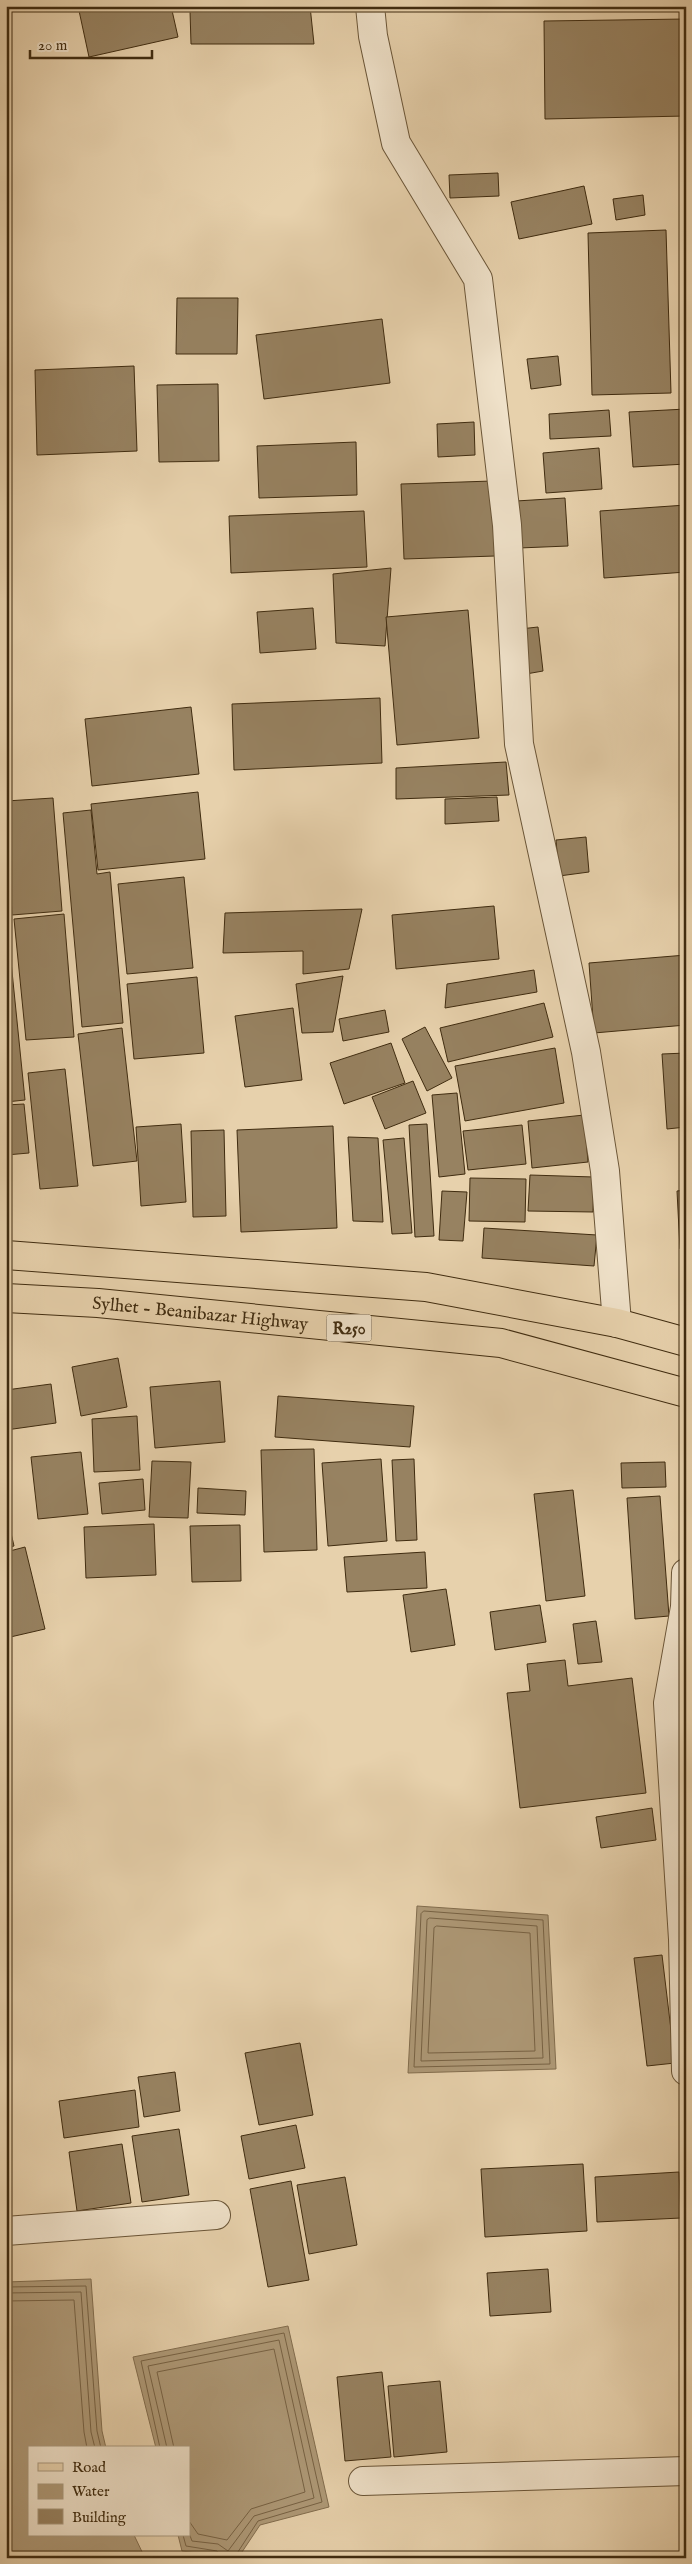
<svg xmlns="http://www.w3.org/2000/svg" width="692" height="2564" font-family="'IM FELL English',serif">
	<rect width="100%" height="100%" fill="#e7d1ac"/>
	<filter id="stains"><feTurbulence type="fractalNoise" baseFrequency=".004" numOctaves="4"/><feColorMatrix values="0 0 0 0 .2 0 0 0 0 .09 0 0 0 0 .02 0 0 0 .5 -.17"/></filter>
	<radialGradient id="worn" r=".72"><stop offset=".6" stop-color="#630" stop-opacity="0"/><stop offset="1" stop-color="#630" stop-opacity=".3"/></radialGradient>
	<g fill="#ae9977" stroke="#826d4e">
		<path d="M417,1906L548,1915L556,2069L408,2073Z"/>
		<path d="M91,2279L102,2431L106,2448H29V2535H134L145,2558H6V2282Z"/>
		<path d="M288,2326L329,2507L260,2525L238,2558L182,2551L178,2535H189V2448H156L133,2357Z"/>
	</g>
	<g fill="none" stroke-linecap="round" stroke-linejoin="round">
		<g stroke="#776244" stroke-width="1">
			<path d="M424,1911L543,1920L550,2064L414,2067L421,1914Z"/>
			<path d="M430,1918L537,1926L543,2058L421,2061L427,1920Z"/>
			<path d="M437,1926L530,1933L535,2051L428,2053L434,1928Z"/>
			<path d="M6,2287L86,2286L97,2431L101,2448"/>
			<path d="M6,2293L81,2292L91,2432L95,2448"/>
			<path d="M6,2301L74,2300L84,2432L87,2448"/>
			<path d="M160,2448L141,2361L284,2333L322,2502L258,2521L234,2558"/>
			<path d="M167,2448L148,2366L279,2340L314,2498L254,2516L228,2551L218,2544L192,2541L189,2533"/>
			<path d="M174,2448L157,2372L274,2349L305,2492L251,2509L227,2540L198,2534L189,2521"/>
			<path d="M183,2535L186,2546L217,2551L220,2558"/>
		</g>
	</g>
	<g fill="#978261" stroke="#402c10">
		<path d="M78,6H171L178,37L89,57Z"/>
		<path d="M285,6H310L314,44H191L190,11Z"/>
		<path d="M686,19V116L545,119L544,21Z"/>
		<path d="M498,173L499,196L450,198L449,175Z"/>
		<path d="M584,186L592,224L519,239L511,202Z"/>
		<path d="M643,195L645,215L616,220L613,199Z"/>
		<path d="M666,230L671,393L592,395L588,233Z"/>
		<path d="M177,298H238L237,354H176Z"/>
		<path d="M382,319L390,383L264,399L256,335Z"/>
		<path d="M558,356L561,385L531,389L527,359Z"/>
		<path d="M134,366L137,451L37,455L35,370Z"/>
		<path d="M218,384L219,461L159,462L157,385Z"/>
		<path d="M686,409V464L633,467L629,412Z"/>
		<path d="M609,410L611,436L550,439L549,414Z"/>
		<path d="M474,422L475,455L438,457L437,424Z"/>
		<path d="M356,442L357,495L259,498L257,446Z"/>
		<path d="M599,448L602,489L546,493L543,453Z"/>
		<path d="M492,481L495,556L404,559L401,484Z"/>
		<path d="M565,498L568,546L519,548L516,501Z"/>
		<path d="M686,505V572L604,578L600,511Z"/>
		<path d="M364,511L367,567L231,573L229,516Z"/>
		<path d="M391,568L385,646L336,643L333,574Z"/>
		<path d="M313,608L316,649L260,653L257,612Z"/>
		<path d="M468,610L479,738L397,745L386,617Z"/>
		<path d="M538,627L543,671L526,674L520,629Z"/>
		<path d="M380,698L382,763L234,770L232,704Z"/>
		<path d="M191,707L199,774L92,786L85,719Z"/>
		<path d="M506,762L509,795L396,799V768Z"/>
		<path d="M198,792L205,859L98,870L91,804Z"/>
		<path d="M497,797L499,821L445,824V799Z"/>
		<path d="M53,798L62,911L12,915L6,801Z"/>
		<path d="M91,810L97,874L110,872L123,1023L82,1027L63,813Z"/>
		<path d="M586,837L589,872L559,876L556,840Z"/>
		<path d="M184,877L193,968L127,974L118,884Z"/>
		<path d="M494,906L499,959L396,969L392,915Z"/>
		<path d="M362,909L349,969L303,974V951L223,953L225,913Z"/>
		<path d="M6,912L25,1100L6,1102Z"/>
		<path d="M64,914L74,1037L26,1040L14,919Z"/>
		<path d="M686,955V1025L594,1033L589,963Z"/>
		<path d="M534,970L537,992L445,1008L447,984Z"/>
		<path d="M343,976L333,1032L302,1033L296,984Z"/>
		<path d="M197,977L204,1053L134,1059L127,984Z"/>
		<path d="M544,1003L553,1037L448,1062L440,1028Z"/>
		<path d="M293,1008L302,1080L245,1087L235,1016Z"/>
		<path d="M385,1010L389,1032L343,1041L339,1019Z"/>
		<path d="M425,1027L452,1078L427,1091L402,1039Z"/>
		<path d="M122,1028L137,1161L93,1166L78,1034Z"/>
		<path d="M391,1043L405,1083L344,1104L330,1063Z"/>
		<path d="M555,1048L564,1103L465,1121L455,1066Z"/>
		<path d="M686,1053V1127L667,1129L662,1054Z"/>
		<path d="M65,1069L78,1186L40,1189L28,1073Z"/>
		<path d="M413,1081L426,1113L385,1129L372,1097Z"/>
		<path d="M457,1093L465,1174L439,1177L432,1095Z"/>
		<path d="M24,1104L29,1153L6,1155V1105Z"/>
		<path d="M584,1115L588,1162L532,1168L528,1121Z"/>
		<path d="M181,1124L186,1202L141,1206L136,1127Z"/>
		<path d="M427,1124L434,1236L415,1237L409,1125Z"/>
		<path d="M522,1125L526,1164L468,1170L463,1131Z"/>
		<path d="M333,1126L337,1228L241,1232L237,1130Z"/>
		<path d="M224,1130L226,1216L193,1217L191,1131Z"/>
		<path d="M348,1137L378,1138L383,1222L353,1221Z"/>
		<path d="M404,1138L412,1233L392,1234L383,1140Z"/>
		<path d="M530,1175L594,1177L593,1212L528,1211Z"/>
		<path d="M470,1178L526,1179L525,1222L469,1221Z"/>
		<path d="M686,1190V1248L680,1249L677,1191Z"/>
		<path d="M442,1191L467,1192L463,1241L439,1240Z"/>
		<path d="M484,1228L597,1235L594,1266L482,1258Z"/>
		<path d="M118,1358L127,1407L81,1416L72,1367Z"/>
		<path d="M220,1381L225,1442L155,1448L150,1387Z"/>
		<path d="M51,1384L56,1423L6,1430V1390Z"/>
		<path d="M278,1396L414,1406L410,1447L275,1437Z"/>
		<path d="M137,1416L140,1470L94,1472L92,1419Z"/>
		<path d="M314,1449L317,1550L264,1552L261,1450Z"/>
		<path d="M81,1452L88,1514L38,1519L31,1457Z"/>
		<path d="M381,1459L387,1541L328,1546L322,1463Z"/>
		<path d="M414,1459L417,1540L396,1541L392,1460Z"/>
		<path d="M152,1461L191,1462L188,1518L149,1517Z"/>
		<path d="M665,1462L666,1487L622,1488L621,1463Z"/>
		<path d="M143,1479L145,1510L102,1514L99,1483Z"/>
		<path d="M198,1488L246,1491L245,1515L197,1513Z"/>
		<path d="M573,1490L585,1596L546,1601L534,1494Z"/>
		<path d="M660,1496L669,1616L635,1619L627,1498Z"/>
		<path d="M6,1511L14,1546L6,1548Z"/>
		<path d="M154,1524L156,1575L86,1578L84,1527Z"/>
		<path d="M240,1525L241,1581L192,1582L190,1526Z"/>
		<path d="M25,1547L45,1629L6,1638V1552Z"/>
		<path d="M425,1552L427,1588L347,1592L344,1557Z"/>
		<path d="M446,1589L455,1645L411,1652L403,1595Z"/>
		<path d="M540,1605L546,1642L495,1650L490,1612Z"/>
		<path d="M596,1621L602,1662L578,1664L573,1624Z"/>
		<path d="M565,1660L568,1686L632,1678L646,1793L520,1808L507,1693L530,1691L527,1664Z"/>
		<path d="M652,1808L656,1840L601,1848L596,1817Z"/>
		<path d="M662,1955L675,2063L647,2066L634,1958Z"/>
		<path d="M300,2043L313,2115L259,2125L245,2053Z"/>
		<path d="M175,2072L180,2111L144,2117L138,2077Z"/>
		<path d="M135,2090L139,2127L64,2138L59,2101Z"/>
		<path d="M296,2125L305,2168L249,2179L241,2136Z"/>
		<path d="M179,2129L189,2195L142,2202L132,2136Z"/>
		<path d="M122,2144L131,2203L77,2211L69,2152Z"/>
		<path d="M583,2164L587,2231L485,2237L481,2169Z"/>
		<path d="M679,2172L681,2218L597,2222L595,2177Z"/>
		<path d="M345,2177L357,2245L309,2254L297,2185Z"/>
		<path d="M291,2181L309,2280L268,2287L250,2189Z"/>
		<path d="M548,2269L551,2312L490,2316L487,2273Z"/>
		<path d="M382,2372L391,2457L345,2461L337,2377Z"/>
		<path d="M440,2381L447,2452L394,2457L388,2386Z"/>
	</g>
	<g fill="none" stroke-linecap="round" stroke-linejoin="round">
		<defs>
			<g id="minor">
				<path d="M370,6L373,36L396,143L478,279L507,525L519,744L586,1052L605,1171L617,1323"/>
				<path d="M686,1573L685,1607L668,1703L683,1939L686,2071"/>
				<path d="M6,2231L216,2215"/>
				<path d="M363,2481L686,2471"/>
			</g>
			<g id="primary">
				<path d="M6,1255L426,1287L617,1323L686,1342"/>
				<path id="s1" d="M6,1298L98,1303L501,1343L686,1393"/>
			</g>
		</defs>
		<use href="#minor" stroke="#6a5537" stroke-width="30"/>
		<use href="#primary" stroke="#402c10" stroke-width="30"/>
		<use href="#minor" stroke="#efe1c9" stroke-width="28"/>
		<use href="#primary" stroke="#e7d1ac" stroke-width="28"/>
	</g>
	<g text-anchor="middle" stroke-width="4.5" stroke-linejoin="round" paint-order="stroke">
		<rect fill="#efe1c9" stroke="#746248" stroke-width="1" x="326.5" y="1314.5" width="45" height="27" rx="4"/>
		<g font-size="16" font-weight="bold" fill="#402c10">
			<text x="349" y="1334">R250</text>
		</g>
		<g font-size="18" fill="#402c10" stroke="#efe1c9">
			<text dy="6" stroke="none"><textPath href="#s1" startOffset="195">Sylhet - Beanibazar Highway</textPath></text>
		</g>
	</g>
	<rect width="692" height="2564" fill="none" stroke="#e7d1ac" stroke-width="25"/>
	<rect x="8" y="8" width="677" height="2549" fill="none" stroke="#402c10" stroke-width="2.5"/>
	<rect x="12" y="12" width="667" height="2539" fill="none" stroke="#402c10"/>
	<rect x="28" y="2446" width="162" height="90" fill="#efe1c9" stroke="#a9997f"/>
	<rect x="38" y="2463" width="25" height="8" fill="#e7d1ac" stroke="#a9997f"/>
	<text x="72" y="2472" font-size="15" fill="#402c10">Road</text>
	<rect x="38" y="2484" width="25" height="15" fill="#ae9977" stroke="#a9997f"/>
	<text x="72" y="2496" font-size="15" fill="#402c10">Water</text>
	<rect x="38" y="2509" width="25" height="15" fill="#978261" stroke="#a9997f"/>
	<text x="72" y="2522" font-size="15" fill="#402c10">Building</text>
	<path d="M30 50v8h122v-8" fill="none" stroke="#402c10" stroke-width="2.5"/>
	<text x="38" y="50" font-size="15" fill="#402c10" stroke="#efe1c9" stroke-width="4" paint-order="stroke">20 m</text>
	<rect width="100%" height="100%" filter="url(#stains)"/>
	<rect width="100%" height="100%" fill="url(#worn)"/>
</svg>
